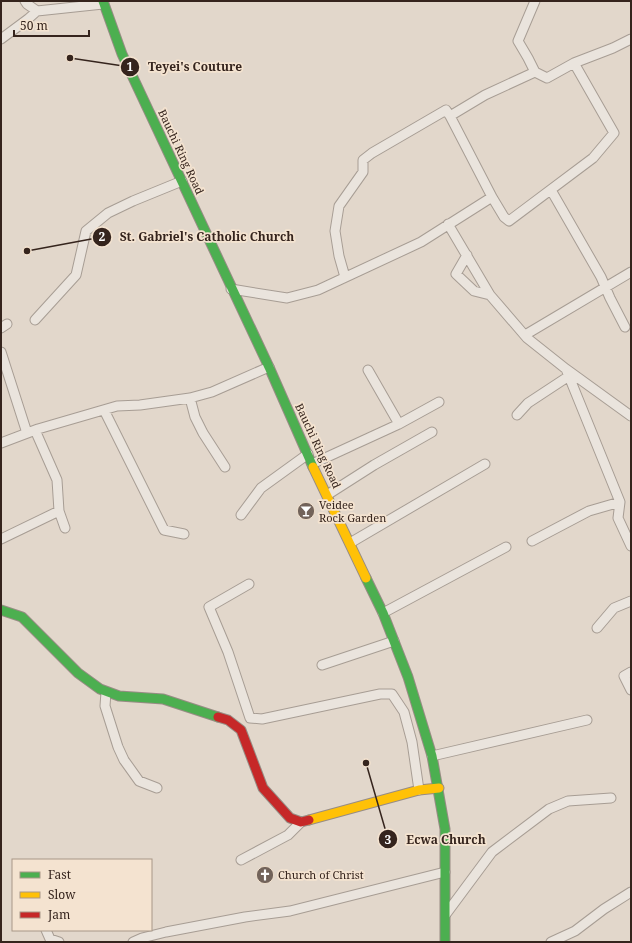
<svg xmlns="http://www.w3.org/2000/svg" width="632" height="943" font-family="'Noto Serif',serif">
	<rect width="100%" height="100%" fill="#e2d7cb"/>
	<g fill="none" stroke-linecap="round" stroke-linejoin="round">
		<defs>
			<path id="street" d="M25,1L27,4L37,11L103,4
				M535,1L518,41L528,58L535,72L547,78L574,63L613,48L631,39
				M1,39L28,19L37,11
				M551,190L601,277L610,298L625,327
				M492,197L504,217L509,221L593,158L614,133L574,63
				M448,224L490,295
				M467,255L456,274L474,291L490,295L527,338L566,369L631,416
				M345,277L339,256L335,231L339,206L363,172V160L372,153L446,110L450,116
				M231,289L287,298L318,290L421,242L492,197L450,116L485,95L535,72
				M35,320L76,275L86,231L108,213L133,201L182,181
				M1,328L7,324
				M525,335L631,272
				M1,352L27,433
				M566,369L620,502L618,518L631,546
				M368,370L399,424
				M190,398L195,417L203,433L225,467
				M104,410L164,530L184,534
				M517,415L528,403L569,376
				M35,430L57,480L59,511L65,528
				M1,443L38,429L117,406L140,405L190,398L212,392L269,367
				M312,464L399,424L439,402
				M327,495L374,465L432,432
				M241,515L261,488L308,454
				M1,539L59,511
				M532,541L589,511L620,502
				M350,543L485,464
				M249,584L209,607L228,652L250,718L262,719L380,694H392L404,712L412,742L419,790
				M383,613L506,547
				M597,628L614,608L631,601
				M322,665L394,641
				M631,672L624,676L631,690
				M106,692L105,706L118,747L124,760L139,781L157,788
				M432,756L587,720
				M241,860L288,835L301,822
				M446,914L492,852L549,809L568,801L611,798
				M46,930L50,939L59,942
				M133,942L142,938L166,932L245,917L290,911L445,872
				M551,942L575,931L604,909L631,892"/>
			<path id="fast" d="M103,1L122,54L269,367L313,467
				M366,578L383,613L408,677L432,756L445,829V942
				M1,610L22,617L78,673L100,689L119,696L163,699L218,717"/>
			<path id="slow" d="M313,467L366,578
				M309,820L419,790L439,788"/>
			<path id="jam" d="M218,717L228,720L241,730L263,788L290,818L301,822L309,820"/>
		</defs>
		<use href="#street" stroke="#a79d94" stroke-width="11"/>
		<use href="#fast" stroke="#978c84" stroke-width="11"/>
		<use href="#slow" stroke="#978c84" stroke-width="11"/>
		<use href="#jam" stroke="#978c84" stroke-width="11"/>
		<use href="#street" stroke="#eae4dd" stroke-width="9"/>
		<use href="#fast" stroke="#4caf50" stroke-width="9"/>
		<use href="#slow" stroke="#ffc107" stroke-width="9"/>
		<use href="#jam" stroke="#c62828" stroke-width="9"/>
	</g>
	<defs>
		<symbol id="bar-disc" viewBox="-11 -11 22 22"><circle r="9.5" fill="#72635a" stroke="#f4e3d0"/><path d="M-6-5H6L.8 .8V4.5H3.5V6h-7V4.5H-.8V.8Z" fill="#fff"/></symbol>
		<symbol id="church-disc" viewBox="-11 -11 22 22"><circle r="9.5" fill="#72635a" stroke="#f4e3d0"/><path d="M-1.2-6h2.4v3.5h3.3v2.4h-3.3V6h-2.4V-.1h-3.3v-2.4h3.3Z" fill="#fff"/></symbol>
	</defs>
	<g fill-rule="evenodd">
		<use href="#bar-disc" x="296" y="501" width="20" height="20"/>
		<use href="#church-disc" x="255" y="865" width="20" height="20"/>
	</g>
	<g text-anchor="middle" stroke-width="3.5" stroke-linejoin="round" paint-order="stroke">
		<g font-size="11" fill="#35241d" stroke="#f4e3d0">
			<text transform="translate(181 152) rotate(65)" y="4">Bauchi Ring Road</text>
			<text transform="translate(318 446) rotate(65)" y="4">Bauchi Ring Road</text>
		</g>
		<g font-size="11" fill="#35241d" stroke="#f4e3d0" text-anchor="start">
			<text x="319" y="509">Veidee<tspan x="319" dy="13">Rock Garden</tspan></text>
			<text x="278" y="879">Church of Christ</text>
		</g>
	</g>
	<path fill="none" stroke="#35241d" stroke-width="1.5" d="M70 58L130 67M27 251L102 237M366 763L388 839"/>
	<g fill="#35241d" stroke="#f4e3d0" stroke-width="1.5">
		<circle cx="70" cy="58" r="4"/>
		<circle cx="27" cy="251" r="4"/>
		<circle cx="366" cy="763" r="4"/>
		<circle cx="130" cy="67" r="10"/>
		<circle cx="102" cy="237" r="10"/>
		<circle cx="388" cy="839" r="10"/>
	</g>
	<g font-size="12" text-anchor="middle" font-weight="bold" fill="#fff">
		<text x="130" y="71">1</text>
		<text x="102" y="241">2</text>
		<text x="388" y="844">3</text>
	</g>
	<g font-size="12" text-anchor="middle" font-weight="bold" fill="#35241d" stroke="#f4e3d0" stroke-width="3.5" stroke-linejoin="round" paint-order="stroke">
		<text x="195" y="71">Teyei's Couture</text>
		<text x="207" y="241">St. Gabriel's Catholic Church</text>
		<text x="446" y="844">Ecwa Church</text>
	</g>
	<rect width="632" height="943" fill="none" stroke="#35241d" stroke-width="4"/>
	<rect x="12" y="859" width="140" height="72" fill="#f4e3d0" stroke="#a89788"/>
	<rect x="20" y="872" width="20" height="6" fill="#4caf50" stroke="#a89788"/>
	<text x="48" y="879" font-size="12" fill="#35241d">Fast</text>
	<rect x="20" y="892" width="20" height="6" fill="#ffc107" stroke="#a89788"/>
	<text x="48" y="899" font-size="12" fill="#35241d">Slow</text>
	<rect x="20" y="912" width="20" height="6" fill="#c62828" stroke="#a89788"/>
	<text x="48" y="919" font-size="12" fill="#35241d">Jam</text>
	<path d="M14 30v6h75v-6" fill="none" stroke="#35241d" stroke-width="2"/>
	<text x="20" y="30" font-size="12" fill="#35241d" stroke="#f4e3d0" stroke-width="3" paint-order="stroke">50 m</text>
</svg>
